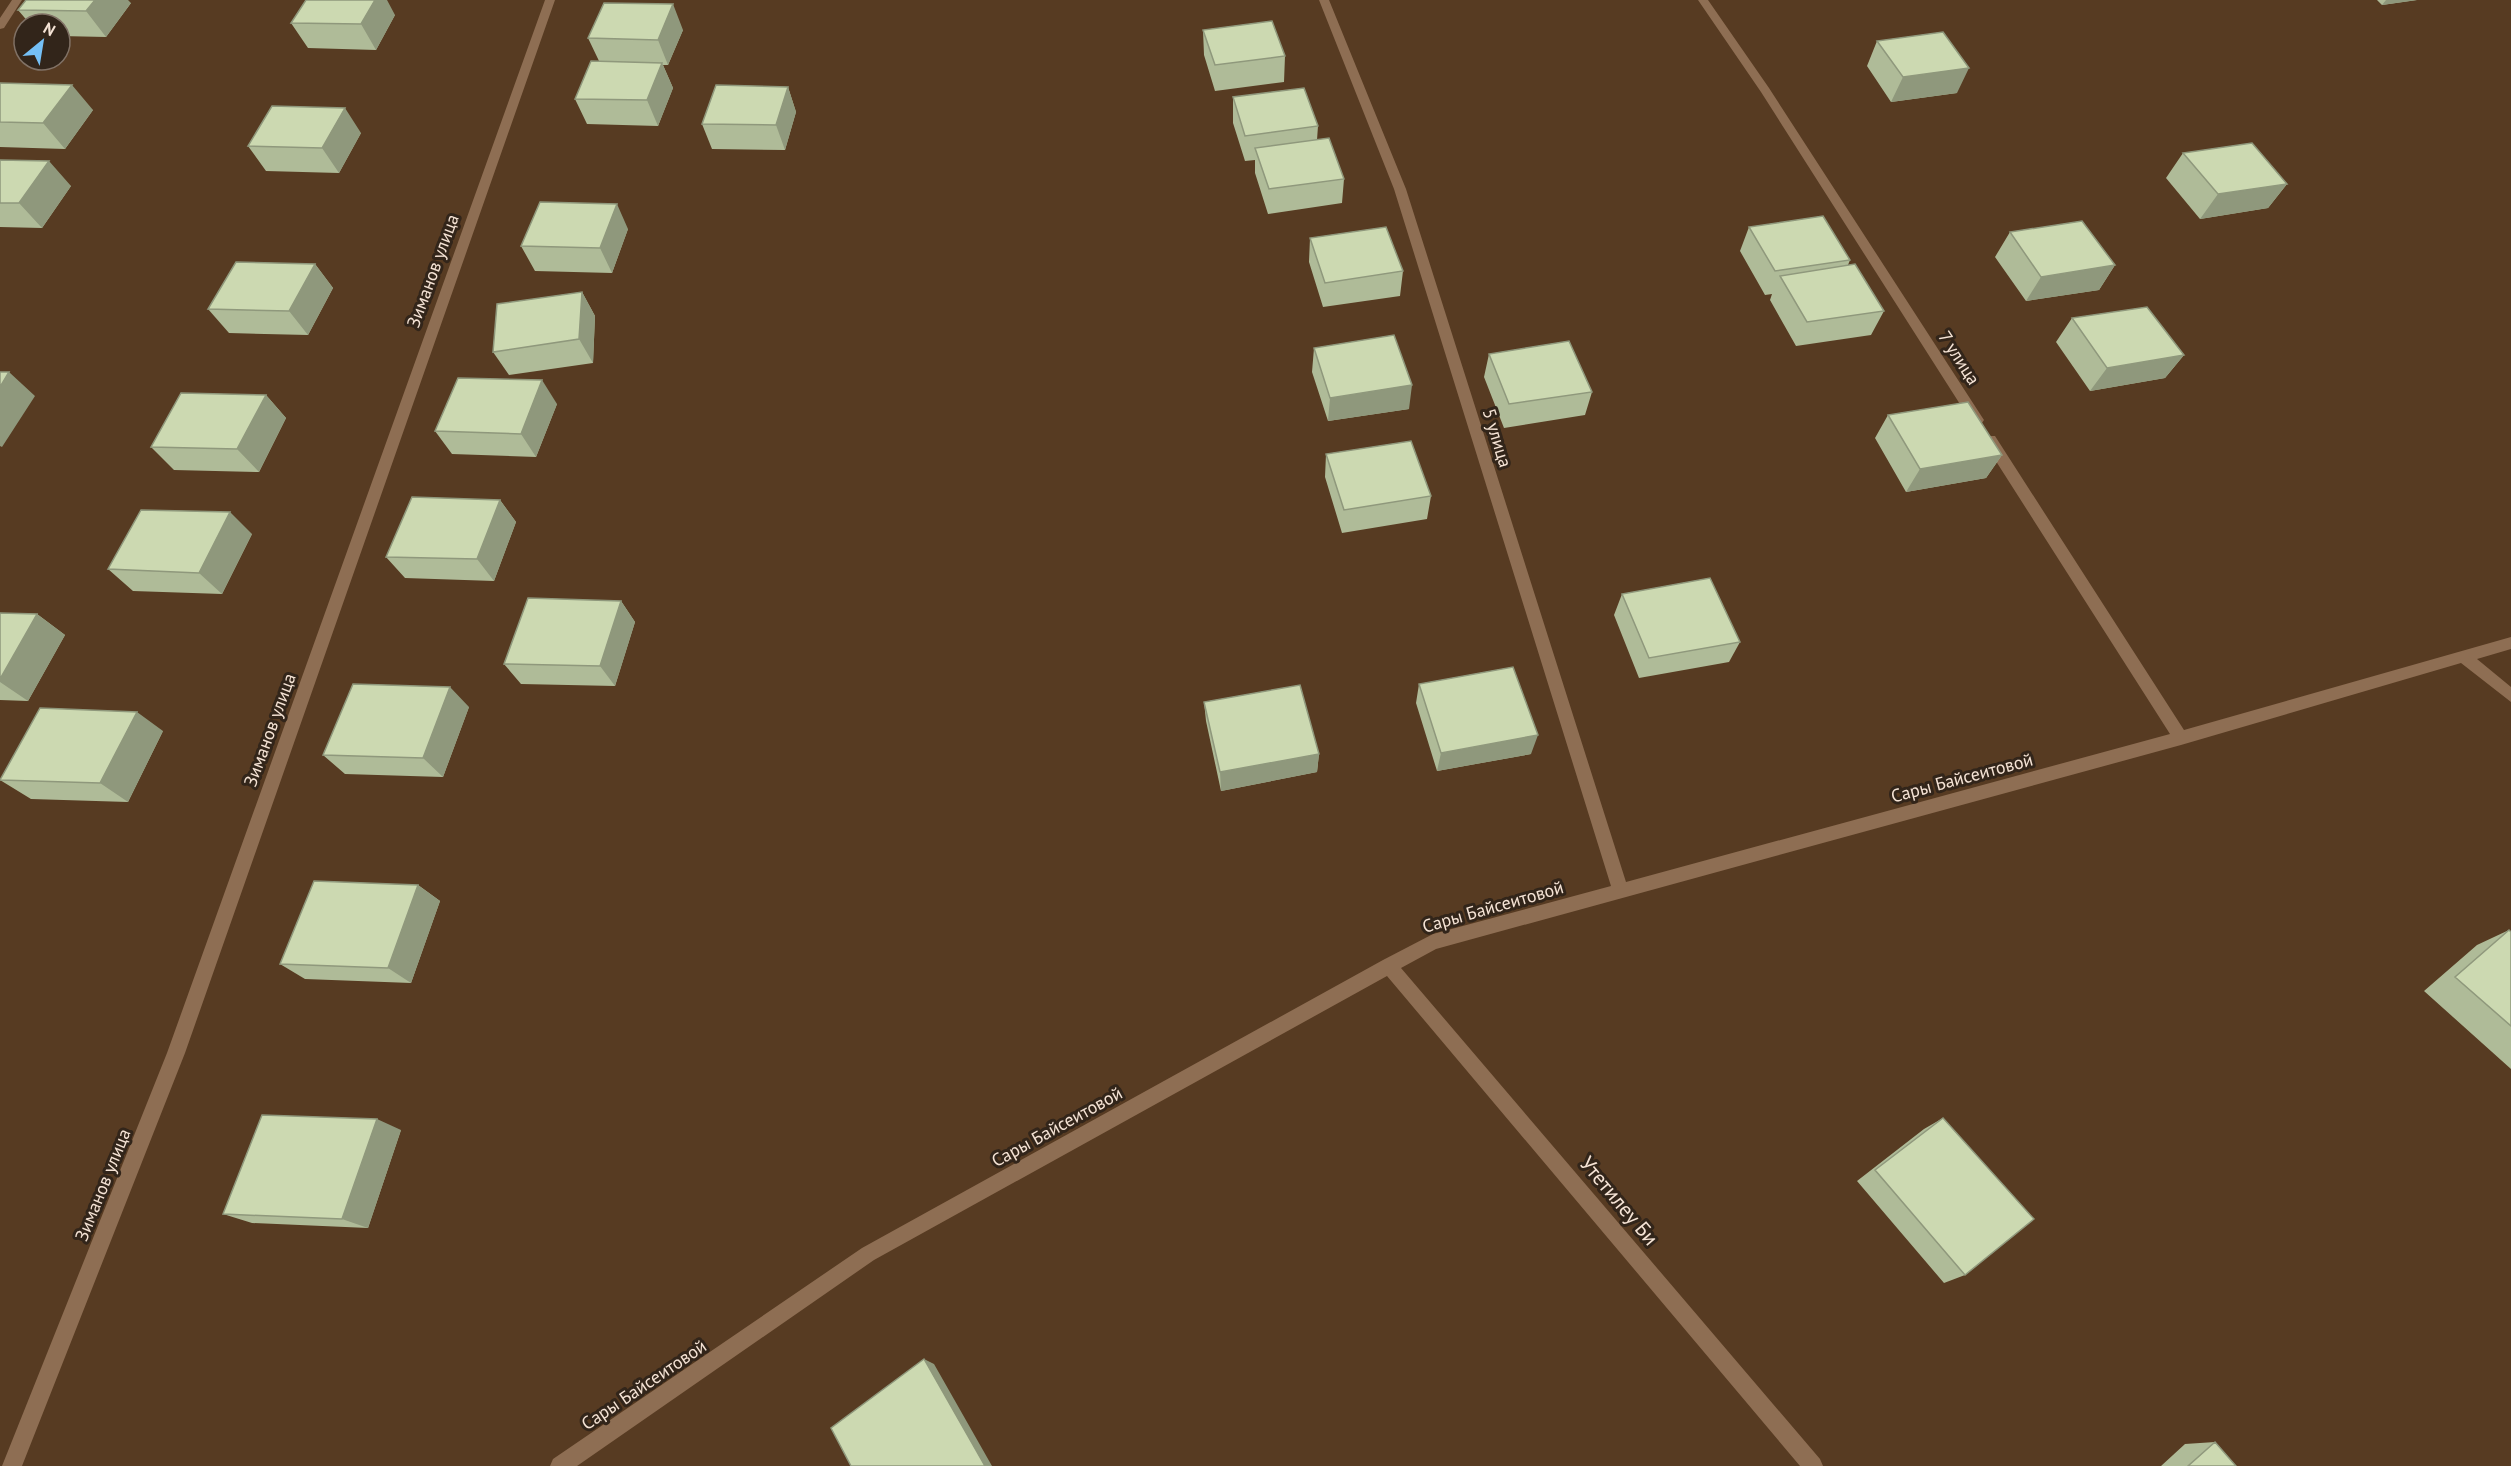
<svg xmlns="http://www.w3.org/2000/svg" width="2511" height="1466" font-family="'PT Sans',sans-serif">
	<rect width="100%" height="100%" fill="#573b22"/>
	<g fill="none" stroke-linecap="round" stroke-linejoin="round">
		<path fill="#8e6e53" fill-rule="evenodd" d="M12,0H22L4,28L0,29V18Z
			M545,0H555L185,1053L22,1466H2L167,1053Z
			M1319,0H1329L1406,189L1626,882L2170,734L1985,444L1983,440L1985,436H1995L2184,730L2511,637V649L2477,659L2511,687V702L2461,663L2181,745L1436,949L1401,968L1820,1459L1823,1466H1800L1387,976L874,1260L577,1466H550L553,1459L862,1248L1383,960L1433,934L1611,886L1394,189Z
			M1698,0H1708L1769,88L1982,417L1984,420L1982,423H1972L1761,92Z"/>
	</g>
	<path fill="#afbb98" d="M2377,0H2417L2382,5Z
		M131,3L106,37L60,36V24H30L18,10Z
		M395,15L376,50L308,48L291,23Z
		M683,30L668,65H663L673,88L658,126L587,124L575,99L599,61L588,38Z
		M1203,30L1285,56L1284,82L1215,91L1204,55Z
		M1877,41L1957,93L1891,102L1867,66Z
		M0,83L93,110L65,149L0,147Z
		M788,87L796,112L785,150L712,149L702,124Z
		M1233,97L1318,126L1317,140L1344,179L1342,203L1268,214L1255,173V160L1245,161L1233,123Z
		M361,133L339,173L266,171L248,146Z
		M2183,153L2287,184L2268,208L2200,219L2166,178Z
		M0,160L71,186L42,228L0,227Z
		M1749,227L1850,260L1848,265L1884,311L1871,335L1796,346L1770,300L1772,294L1765,295L1740,251Z
		M628,229L612,273L535,271L521,246Z
		M2010,232L2115,265L2099,290L2026,301L1995,257Z
		M1310,238L1403,271L1400,296L1323,307L1309,262Z
		M315,264L333,288L308,335L229,333L208,309Z
		M582,292L595,316L593,363L509,375L493,352Z
		M2072,318L2184,355L2165,378L2090,391L2056,342Z
		M1314,348L1409,409L1328,421L1312,372Z
		M1489,354L1592,392L1585,415L1504,428L1484,377Z
		M266,395L286,418L259,472L174,470L151,447Z
		M557,404L536,457L452,454L435,431Z
		M1888,415L2002,455L1986,478L1906,492L1875,438Z
		M1326,454L1431,496L1427,519L1342,533L1325,477Z
		M500,500L516,522L494,581L405,578L386,557Z
		M252,534L222,594L133,591L108,569Z
		M1622,594L1740,642L1729,662L1639,678L1614,615Z
		M621,601L635,622L615,686L521,684L504,664Z
		M0,613L37,614L65,635L28,701L0,700Z
		M1419,684L1531,754L1437,771L1416,703Z
		M1204,702L1319,754L1317,772L1221,791L1206,721Z
		M469,707L443,777L345,774L323,755Z
		M163,731L128,802L31,799L0,780Z
		M418,885L440,901L411,983L305,979L280,964Z
		M2509,930L2511,932V1069L2424,991L2477,945Z
		M1943,1118L1965,1275L1944,1283L1857,1181L1924,1129Z
		M401,1130L368,1228L252,1223L223,1214Z
		M2215,1442L2236,1466H2161L2185,1444Z"/>
	<path fill="#8f987c" d="M95,0H128L131,3L106,37L86,11Z
		M375,0H387L395,15L376,50L361,24Z
		M2386,0H2417L2382,5Z
		M673,4L683,30L668,65L658,40Z
		M662,63L673,88L658,126L647,100Z
		M1969,68L1957,93L1891,102L1903,77Z
		M72,85L93,110L65,149L43,123Z
		M788,87L796,112L785,150L776,125Z
		M345,108L361,133L339,173L322,148Z
		M49,161L71,186L42,228L19,203Z
		M2287,184L2268,208L2200,219L2218,194Z
		M617,204L628,229L612,273L600,248Z
		M315,264L333,288L308,335L289,311Z
		M2115,265L2099,290L2026,301L2041,277Z
		M582,292L595,316L593,363L579,339Z
		M2184,355L2165,378L2090,391L2107,368Z
		M9,372L35,396L2,447L0,446V387Z
		M542,380L557,404L536,457L521,434Z
		M1412,385L1409,409L1328,421L1330,398Z
		M266,395L286,418L259,472L237,449Z
		M2002,455L1986,478L1906,492L1920,469Z
		M500,500L516,522L494,581L477,559Z
		M230,512L252,534L222,594L199,573Z
		M621,601L635,622L615,686L600,666Z
		M37,614L65,635L28,701L0,682V679Z
		M450,687L469,707L443,777L423,758Z
		M137,712L163,731L128,802L100,783Z
		M1538,735L1531,754L1437,771L1441,753Z
		M1319,754L1317,772L1221,791L1220,772Z
		M418,885L440,901L411,983L388,968Z
		M377,1119L401,1130L368,1228L342,1219Z
		M924,1359L934,1364L992,1466H985Z"/>
	<path fill="#ccd9b1" stroke="#8f987c" stroke-width="1.5" d="M26,0H95L86,11L18,10Z
		M306,0H375L361,24L291,23Z
		M604,3L673,4L658,40L588,38Z
		M1272,21L1285,56L1215,65L1203,30Z
		M1943,32L1969,68L1903,77L1877,41Z
		M591,61L662,63L647,100L575,99Z
		M0,83L72,85L43,123L0,122Z
		M716,85L788,87L776,125L702,124Z
		M1304,88L1318,126L1245,136L1233,97Z
		M272,106L345,108L322,148L248,146Z
		M1329,138L1344,179L1269,189L1255,148Z
		M2252,143L2287,184L2218,194L2183,153Z
		M0,160L49,161L19,203H0Z
		M540,202L617,204L600,248L521,246Z
		M1823,216L1850,260L1775,271L1749,227Z
		M2082,221L2115,265L2041,277L2010,232Z
		M1386,227L1403,271L1325,283L1310,238Z
		M236,262L315,264L289,311L208,309Z
		M1855,264L1884,311L1807,322L1780,276Z
		M582,292L579,339L493,352L497,304Z
		M2147,307L2184,355L2107,368L2072,318Z
		M1394,335L1412,385L1330,398L1314,348Z
		M1569,341L1592,392L1509,404L1489,354Z
		M0,372H9L0,387Z
		M458,378L542,380L521,434L435,431Z
		M181,393L266,395L237,449L151,447Z
		M1968,402L2002,455L1920,469L1888,415Z
		M1411,441L1431,496L1344,510L1326,454Z
		M412,497L500,500L477,559L386,557Z
		M141,510L230,512L199,573L108,569Z
		M1710,578L1740,642L1649,658L1622,594Z
		M528,598L621,601L600,666L504,664Z
		M0,613L37,614L0,679Z
		M1513,667L1538,735L1441,753L1419,684Z
		M353,684L450,687L423,758L323,755Z
		M1300,685L1319,754L1220,772L1204,702Z
		M40,708L137,712L100,783L0,780Z
		M314,881L418,885L388,968L280,964Z
		M2509,930L2511,932V1026L2455,977Z
		M262,1115L377,1119L342,1219L223,1214Z
		M1943,1118L2034,1219L1965,1275L1875,1170Z
		M924,1359L985,1466H851L831,1428Z
		M2215,1442L2236,1466H2188Z"/>
	<g text-anchor="middle" stroke-width="6" stroke-linejoin="round" paint-order="stroke">
		<g font-size="18" fill="#f5e3d5" stroke="#32251a">
			<text transform="translate(433 271) rotate(-70)" y="6">Зиманов улица</text>
			<text transform="translate(1959 358) rotate(57)" y="6">7 улица</text>
			<text transform="translate(1497 438) rotate(73)" y="6">5 улица</text>
			<text transform="translate(270 730) rotate(-70)" y="6">Зиманов улица</text>
			<text transform="translate(1962 778) rotate(-15)" y="6">Сары Байсеитовой</text>
			<text transform="translate(1493 907) rotate(-16)" y="6">Сары Байсеитовой</text>
			<text transform="translate(1057 1127) rotate(-29)" y="6">Сары Байсеитовой</text>
			<text transform="translate(103 1185) rotate(-68)" y="6">Зиманов улица</text>
			<text transform="translate(644 1385) rotate(-34)" y="6">Сары Байсеитовой</text>
		</g>
		<g font-size="21" fill="#f5e3d5" stroke="#32251a">
			<text transform="translate(1619 1201) rotate(50)" y="7">Утетилеу Би</text>
		</g>
	</g>
	<g transform="translate(42 42) rotate(30)"><circle r="28" fill="#32251a" stroke="#807165" stroke-width="1.5"/>
	<path d="M0-4.5L10 22L0 15L-10 22Z" fill="#75c0f6"/>
	<text y="-9" font-size="16" font-weight="bold" text-anchor="middle" fill="#f5e3d5">N</text>
	</g>
</svg>
